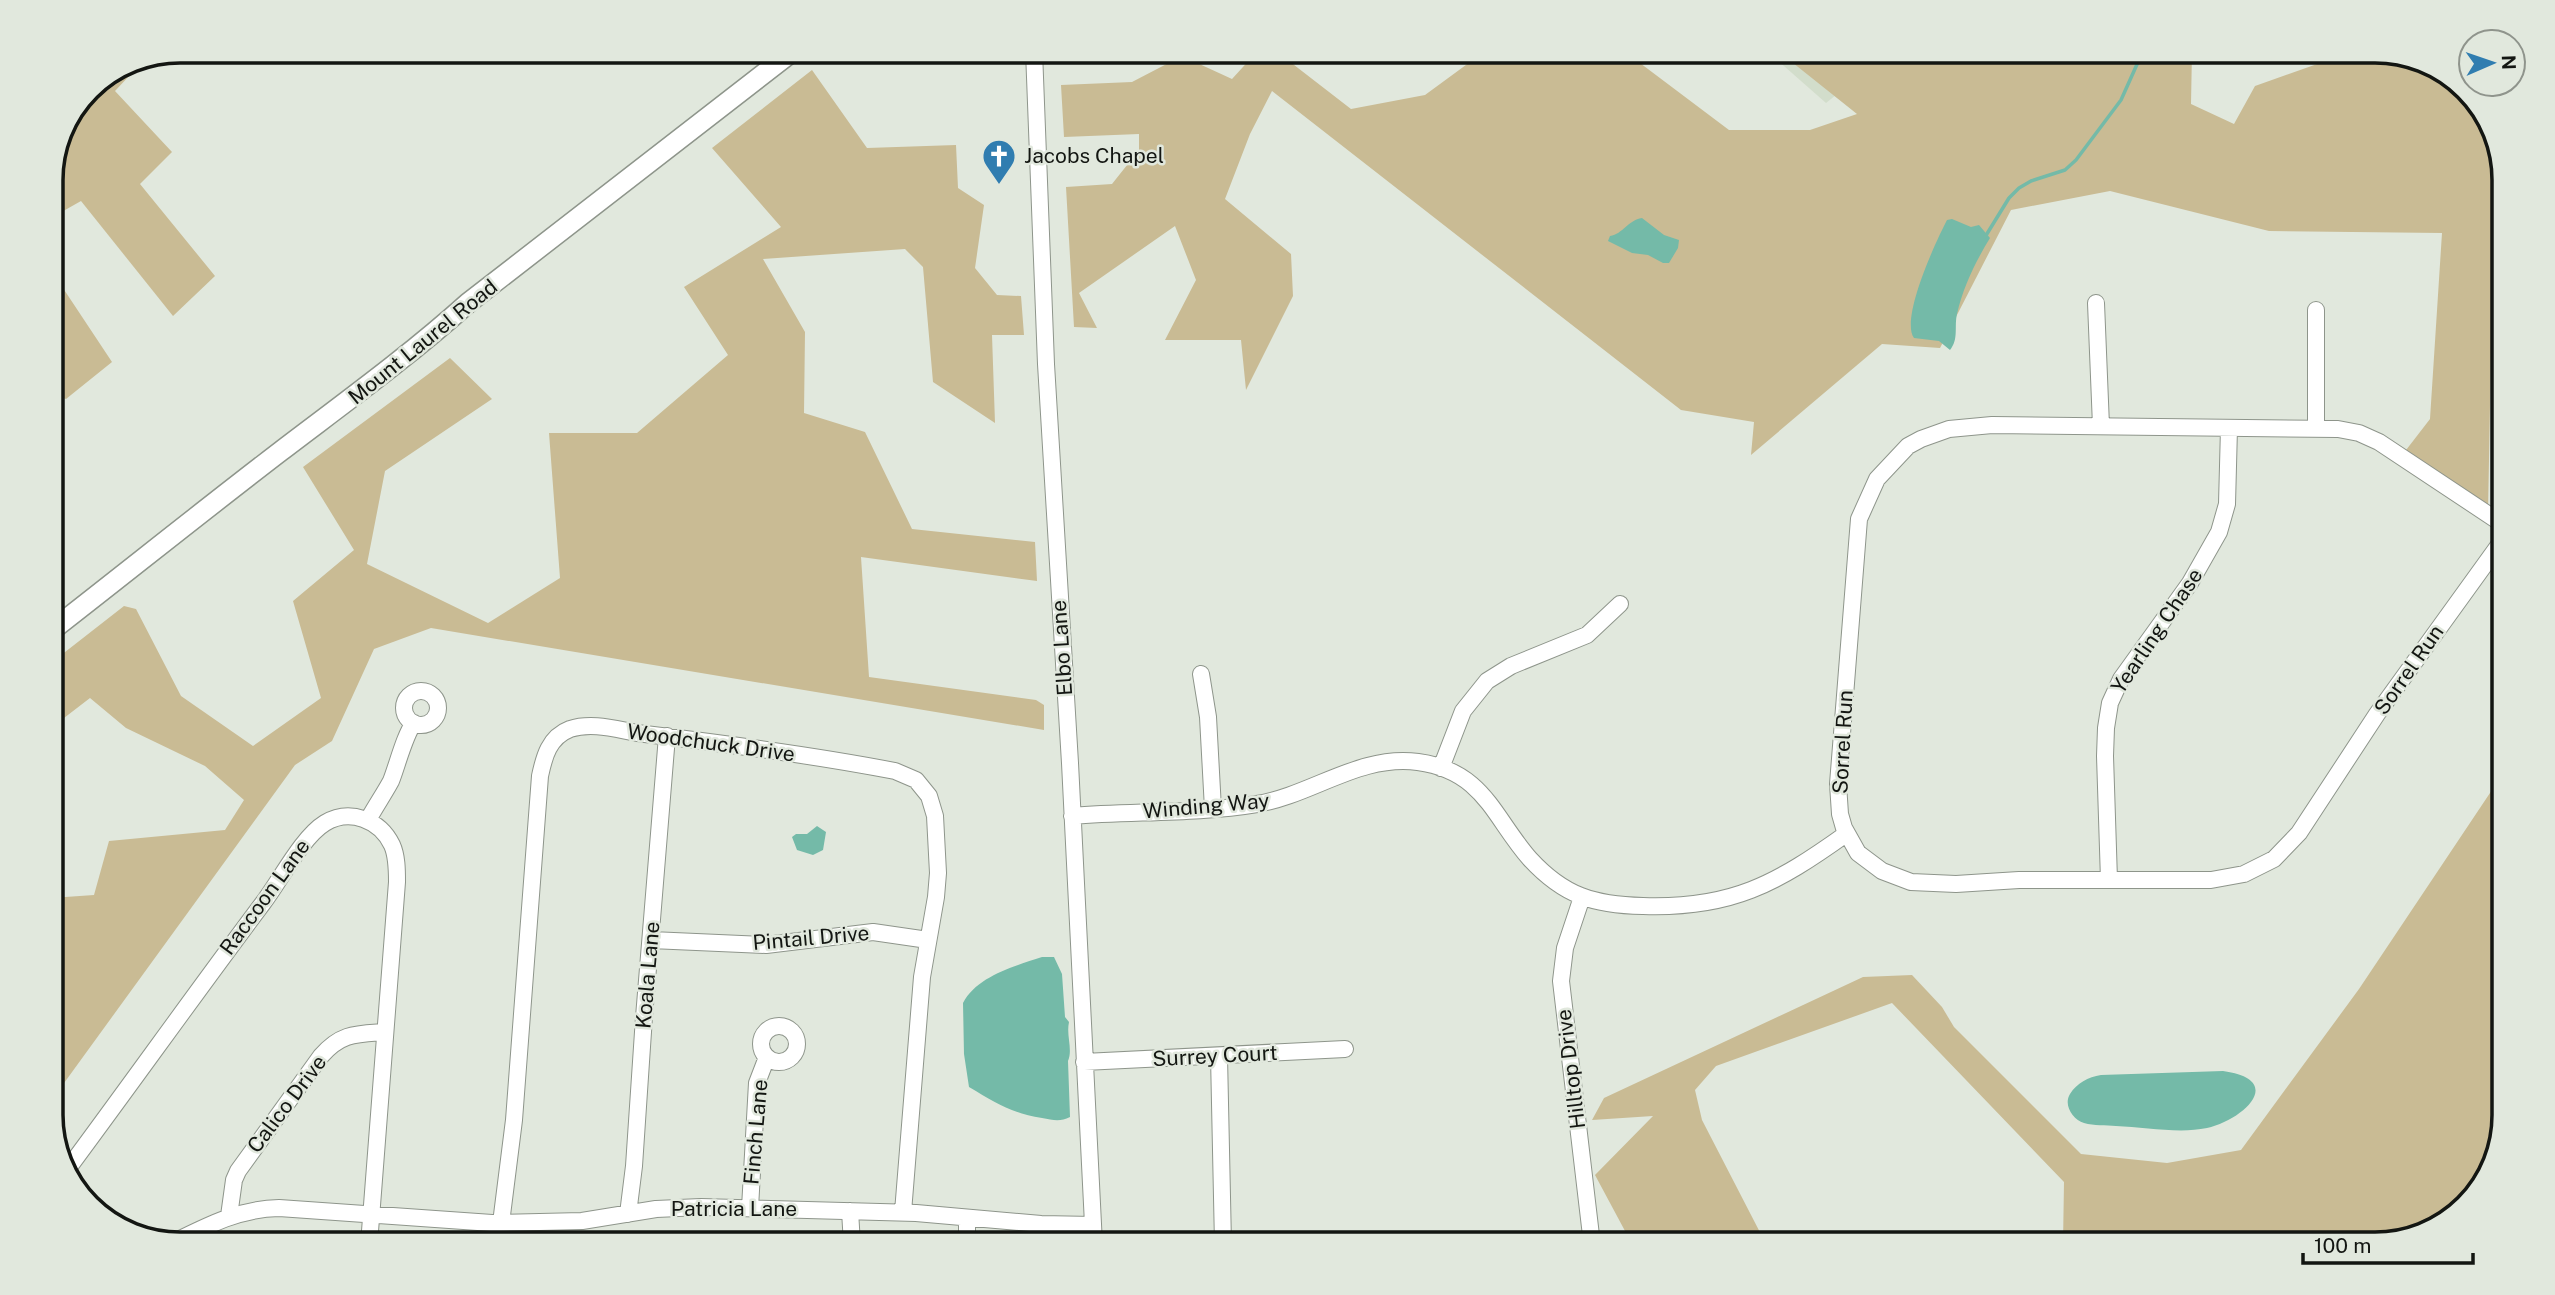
<svg xmlns="http://www.w3.org/2000/svg" width="2555" height="1295" font-family="'Public Sans',sans-serif">
	<rect width="100%" height="100%" fill="#e1e8dd"/>
	<path fill="#d2ddcb" d="M1767,51H1891L1826,103Z"/>
	<path fill="#c9bb94" d="M1249,51H1276L1351,109L1425,95L1485,51H1624L1729,130H1810L1857,114L1778,51H2192L2191,104L2234,124L2255,86L2354,51H2375L2414,60L2483,110L2504,172V246L2493,245L2488,513L2403,454L2430,419L2442,233L2269,231L2110,191L2011,210L1940,348L1882,344L1751,455L1754,422L1681,410L1272,91L1250,134L1225,199L1291,254L1293,296L1246,390L1241,340H1165L1196,280L1175,226L1079,293L1097,328L1074,327L1066,187L1112,184L1139,150V134L1064,137L1061,85L1132,82L1182,56L1232,79L1253,56Z
		M146,58L115,91L172,152L140,184L215,276L173,316L81,201L51,218V172L89,88L131,60Z
		M812,70L867,148L956,145L958,188L984,205L975,268L997,295L1021,296L1024,335H992L995,423L933,382L923,267L905,249L763,259L805,332L804,413L865,432L912,529L1035,542L1037,581L861,557L869,677L1036,700L1044,705V730L431,628L374,649L332,741L295,765L51,1101V898L94,895L109,841L225,830L244,800L205,766L126,728L90,698L51,728V663L124,606L136,609L181,696L253,746L321,698L293,601L354,550L303,467L450,358L492,399L385,471L367,564L488,623L560,578L549,433H637L728,355L684,287L781,227L712,148Z
		M51,270L112,362L66,399L51,393Z
		M2496,784L2504,790V1115L2491,1172L2447,1223L2376,1244H2063L2064,1182L1892,1003L1716,1066L1695,1090L1702,1120L1766,1244H1632L1595,1175L1653,1116L1592,1120L1604,1098L1863,977L1912,975L1942,1007L1954,1027L2081,1154L2167,1163L2241,1150L2359,989Z"/>
	<path fill="#74baa8" d="M1642,218L1664,235L1679,240L1678,248L1669,263H1663L1648,255L1632,253L1608,241L1610,236C1623,234 1628,220 1642,218Z
		M1952,219L1971,227L1979,225L1990,238C1976,261 1963,287 1957,314C1954,327 1959,339 1950,350L1939,341L1914,338C1900,319 1936,241 1947,220Z
		M817,826L826,832L823,850L813,855L797,850L792,837L796,834H807Z
		M1042,957H1054L1062,974L1065,1017L1069,1022C1066,1036 1073,1049 1068,1061L1070,1117C1060,1122 1053,1120 1042,1118C1011,1113 996,1103 969,1087L964,1054L963,1003C977,976 1015,966 1042,957Z
		M2223,1071C2287,1080 2243,1120 2207,1128C2179,1134 2145,1127 2116,1126C2106,1125 2094,1126 2084,1123C2073,1120 2063,1105 2070,1094C2077,1083 2088,1077 2101,1075Z"/>
	<g fill="none" stroke-linecap="round" stroke-linejoin="round">
		<path stroke="#74baa8" stroke-width="3.5" d="M1985,237L2009,198L2019,188L2031,181L2065,170L2076,160L2121,100L2143,51"/>
		<defs>
			<path id="minor" d="M1034,51L1046,364L1070,763L1094,1244
				M2096,303L2101,426
				M2316,428V310
				M2504,525L2379,442L2359,433L2338,429L1992,425L1949,429L1921,439L1908,446L1877,479L1859,519L1838,784L1840,814L1844,828L1858,853L1882,871L1911,882L1956,884L2019,880H2211L2244,874L2274,859L2299,833L2377,714L2504,538
				M1201,674L1208,717L1213,809
				M404 708a17 17 0 1 1 34 0a17 17 0 1 1-34 0Z
				M1441,768L1463,711L1487,681L1511,666L1587,635L1620,604
				M1072,816C1133,811 1196,814 1257,804C1312,795 1360,754 1418,762C1484,771 1493,817 1530,859C1564,896 1594,905 1643,906C1731,909 1776,884 1846,834
				M368,820C375,807 384,794 391,781C397,766 405,734 414,723
				M2109,880L2105,756L2106,728L2110,703L2121,679L2190,583L2219,532L2227,504L2229,428
				M1582,897L1565,948L1561,981L1592,1244
				M651,940L766,945L873,932L928,940
				M761 1044a18 18 0 1 1 36 0a18 18 0 1 1-36 0Z
				M1219,1056L1223,1244
				M1084,1062L1345,1049
				M67,1170C133,1081 197,991 263,903C280,881 302,837 325,823C350,808 380,820 392,845C397,856 397,870 397,882L369,1244
				M750,1208L757,1083L767,1057
				M850,1211L852,1244
				M628,1214L634,1166L644,1017L667,736
				M229,1216L234,1180L238,1171L321,1056C341,1033 356,1034 384,1032
				M967,1219V1244
				M172,1243C208,1225 239,1209 279,1208L492,1223L582,1221L656,1209L701,1207L916,1213L1041,1224L1093,1225
				M501,1244V1223L514,1120L540,776C544,757 549,737 570,729C594,721 621,731 645,734C728,744 813,755 895,771L916,780L929,796L935,816L938,873L936,897L922,977L903,1212"/>
			<path id="major" d="M51,631C128,571 204,510 281,451C344,403 409,356 468,303L793,51"/>
		</defs>
		<use href="#minor" stroke="#8e958b" stroke-width="18"/>
		<use href="#major" stroke="#8e958b" stroke-width="22"/>
		<use href="#minor" stroke="#fff" stroke-width="16"/>
		<use href="#major" stroke="#fff" stroke-width="19"/>
	</g>
	<defs>
		<symbol id="church-pin" viewBox="-11 -11 22 30"><path d="M0 17L-7.5 6A9.5 9.5 0 1 1 7.5 6Z" fill="#307db0" stroke="#e1e8dd"/><path d="M-1.2-6h2.4v3.5h3.3v2.4h-3.3V6h-2.4V-.1h-3.3v-2.4h3.3Z" fill="#fff"/></symbol>
	</defs>
	<g fill-rule="evenodd">
		<use href="#church-pin" x="980" y="137" width="38" height="52"/>
	</g>
	<g text-anchor="middle" stroke-width="5" stroke-linejoin="round" paint-order="stroke">
		<g font-size="21" fill="#131612" stroke="#e1e8dd" text-anchor="start">
			<text x="1024" y="163">Jacobs Chapel</text>
		</g>
		<g font-size="21" fill="#131612" stroke="#e1e8dd">
			<text transform="translate(423 342) rotate(-39)" y="7">Mount Laurel Road</text>
			<text transform="translate(2157 631) rotate(-56)" y="7">Yearling Chase</text>
			<text transform="translate(1062 648) rotate(-94)" y="7">Elbo Lane</text>
			<text transform="translate(2409 670) rotate(-55)" y="7">Sorrel Run</text>
			<text transform="translate(1843 742) rotate(-87)" y="7">Sorrel Run</text>
			<text transform="translate(711 743) rotate(8)" y="7">Woodchuck Drive</text>
			<text transform="translate(1206 806) rotate(-5)" y="7">Winding Way</text>
			<text transform="translate(265 897) rotate(-54)" y="7">Raccoon Lane</text>
			<text transform="translate(811 938) rotate(-5)" y="7">Pintail Drive</text>
			<text transform="translate(648 975) rotate(-85)" y="7">Koala Lane</text>
			<text transform="translate(1215 1056) rotate(-3)" y="7">Surrey Court</text>
			<text transform="translate(1571 1069) rotate(-97)" y="7">Hilltop Drive</text>
			<text transform="translate(287 1104) rotate(-53)" y="7">Calico Drive</text>
			<text transform="translate(756 1132) rotate(-85)" y="7">Finch Lane</text>
			<text x="734" y="1216">Patricia Lane</text>
		</g>
	</g>
	<path d="M0 0H2555V1295H0ZM180 63H2375A117 117 0 0 1 2492 180V1115A117 117 0 0 1 2375 1232H180A117 117 0 0 1 63 1115V180A117 117 0 0 1 180 63Z" fill="#e1e8dd" fill-rule="evenodd"/>
	<path fill="none" stroke="#131612" stroke-width="3.5" d="M180 63H2375A117 117 0 0 1 2492 180V1115A117 117 0 0 1 2375 1232H180A117 117 0 0 1 63 1115V180A117 117 0 0 1 180 63Z"/>
	<g transform="translate(2492 63) rotate(88)"><circle r="33" fill="#e1e8dd" stroke="#8f948c" stroke-width="2"/>
	<path d="M0-5L12 26L0 18L-12 26Z" fill="#307db0"/>
	<text y="-10" font-size="19" font-weight="bold" text-anchor="middle" fill="#131612">N</text>
	</g>
	<path d="M2303 1253v10h170v-10" fill="none" stroke="#131612" stroke-width="3.5"/>
	<text x="2314" y="1253" font-size="21" fill="#131612" stroke="#e1e8dd" stroke-width="5" paint-order="stroke">100 m</text>
</svg>
